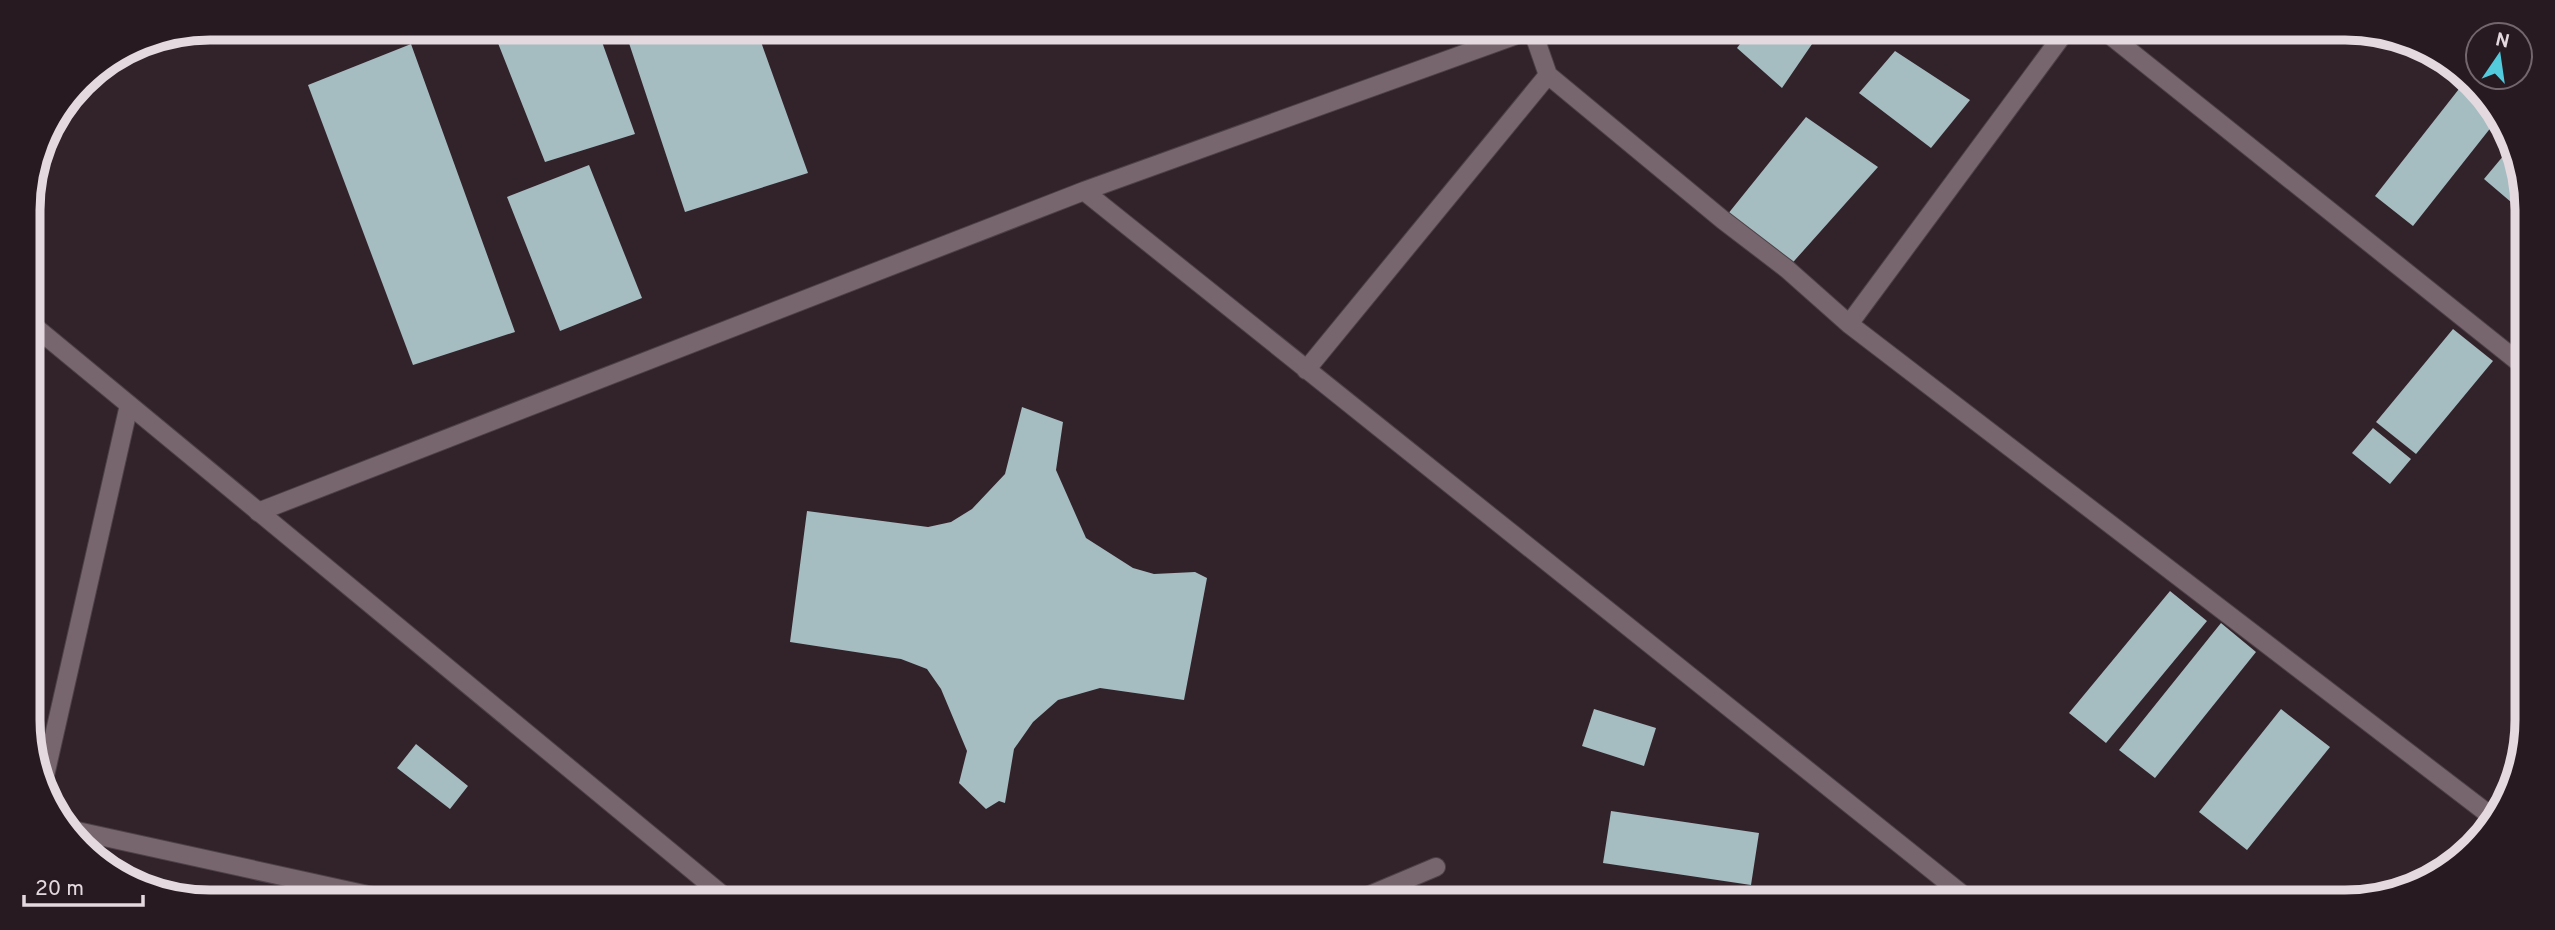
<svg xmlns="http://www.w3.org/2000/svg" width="2555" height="930" font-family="Overpass,sans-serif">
	<rect width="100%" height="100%" fill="#32232b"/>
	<path fill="#a5bcc0" d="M492,28H597L635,134L545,162Z
		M624,28H756L808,173L685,212Z
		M1713,28H1743L1732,44Z
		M1752,28H1823L1782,88L1737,48Z
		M411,44L515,332L413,365L308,85Z
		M1895,51L1970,100L1931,148L1859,93Z
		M2466,80L2482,90L2496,121L2413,226L2375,196Z
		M1806,117L1878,167L1787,269L1723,220Z
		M2509,149L2525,186V214L2484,179Z
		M589,165L642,298L560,331L507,197Z
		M2453,329L2493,361L2416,454L2376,422Z
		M1022,407L1063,422L1056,470L1086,538L1133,568L1154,574L1195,572L1207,578L1184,700L1100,688L1058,700L1033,722L1014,749L1005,803L999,801L986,809L959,783L967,751L941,689L927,669L901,659L790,642L807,511L928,527L951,522L972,509L1005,474Z
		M2373,428L2411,459L2390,484L2352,453Z
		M2170,591L2207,621L2106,743L2069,713Z
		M2221,623L2256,652L2155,778L2119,750Z
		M1594,709L1656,728L1644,766L1582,746Z
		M2281,709L2330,747L2247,850L2199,812Z
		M416,744L468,786L450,809L397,768Z
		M1611,811L1759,833L1751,885L1603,863Z"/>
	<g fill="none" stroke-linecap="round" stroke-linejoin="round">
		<defs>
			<path id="minor" d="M2101,28L2526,368
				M1532,29L1548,75L1723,220L1787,269L1849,324L2491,816
				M1084,191L1972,902
				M1849,324L2068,28
				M1306,370L1548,75
				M258,512L1084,191L1536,28
				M44,780L129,405
				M68,829L400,902
				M1353,902L1436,867"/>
			<path id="tertiary" d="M29,322L731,902"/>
		</defs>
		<use href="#minor" stroke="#4e4148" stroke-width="20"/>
		<use href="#tertiary" stroke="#4e4148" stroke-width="20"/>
		<use href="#minor" stroke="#78666f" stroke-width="18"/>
		<use href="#tertiary" stroke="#78666f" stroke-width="18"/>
	</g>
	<path d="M0 0H2555V930H0ZM210 40H2345A170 170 0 0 1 2515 210V720A170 170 0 0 1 2345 890H210A170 170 0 0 1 40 720V210A170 170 0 0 1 210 40Z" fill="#281a21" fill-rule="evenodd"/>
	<path fill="none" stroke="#e3d9de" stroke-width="9" d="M210 40H2345A170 170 0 0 1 2515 210V720A170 170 0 0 1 2345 890H210A170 170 0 0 1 40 720V210A170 170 0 0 1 210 40Z"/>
	<g transform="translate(2499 56) rotate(13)"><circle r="33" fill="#281a21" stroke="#73666d" stroke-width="2"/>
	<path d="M0-5L12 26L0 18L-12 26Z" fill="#54cadd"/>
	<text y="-10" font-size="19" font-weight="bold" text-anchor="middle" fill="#e3d9de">N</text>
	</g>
	<path d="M24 895v10h119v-10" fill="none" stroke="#e3d9de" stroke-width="3.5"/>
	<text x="35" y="895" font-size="21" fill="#e3d9de" stroke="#281a21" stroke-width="5" paint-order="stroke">20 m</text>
</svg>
